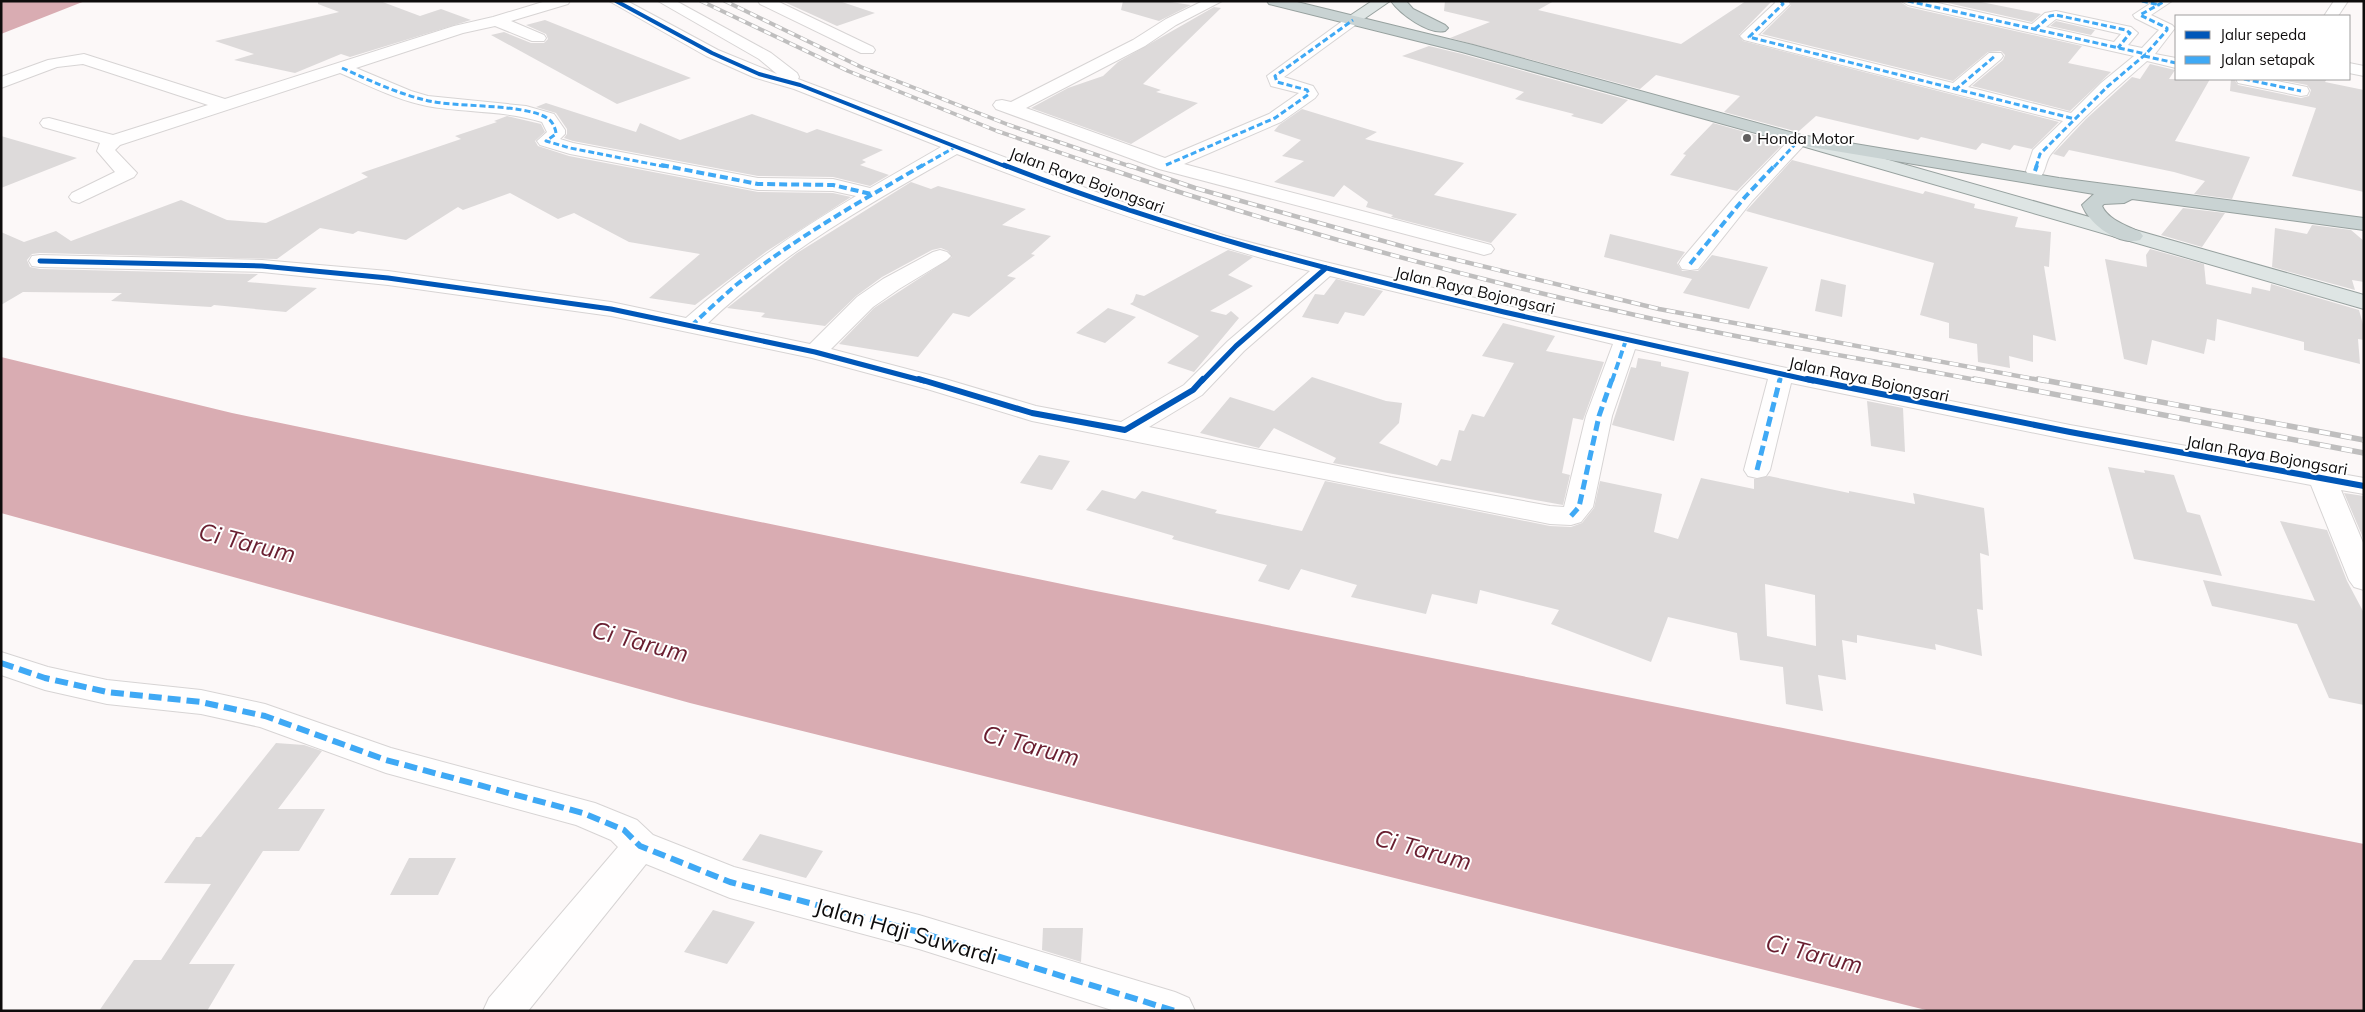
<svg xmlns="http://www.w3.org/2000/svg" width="2365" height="1012" font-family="Mulish,sans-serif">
	<rect width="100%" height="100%" fill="#fcf8f8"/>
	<path fill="#d9acb2" d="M1,1H85L1,34Z
		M1,357L232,413L454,459L1091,590L2364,844V1011H1930L690,703L1,513Z"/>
	<path fill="#dddada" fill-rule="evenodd" d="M318,1H380L420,16L441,9L471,20L350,57L341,54L295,73L234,60L254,54L215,41L339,12L318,4Z
		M782,1H839L875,13L837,26Z
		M1123,1H1164L1191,5L1159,21L1121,10Z
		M1445,1H1554L1538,10L1681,44L1746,1H1772L1739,35L1743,41L2059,122L2032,149L2014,145L2010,150L1982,143L1976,150L1921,137L1918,140L1816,116L1798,132L1724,112L1740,96L1656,75L1640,89L1450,38L1490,22L1444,11Z
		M1790,1H1899L1908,7L2082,46L2068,63L2111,72L2070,111L1972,86L2003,60L2005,55L2001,51L1988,52L1953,81L1762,34L1791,5Z
		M1939,1H1976L2041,14L2032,22Z
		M1214,7L1221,8L1143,84L1161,90L1156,92L1198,103L1131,144L1031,108L1068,88L1103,76L1118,62Z
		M545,20L691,78L617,104L491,35L504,32L531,43H544L548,39L546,34L526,25Z
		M2056,21L2095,30L2091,35L2050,26Z
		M1429,46L1462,54L1628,100L1602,124L1571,116L1574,114L1515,99L1524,92L1402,56Z
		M2150,64L2175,70L2169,79H2210L2175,141L2250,157L2232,199L2194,194L2205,181L2174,172L2069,150L2064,157L2053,154L2086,119L2132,77L2140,79Z
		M2231,79H2234L2238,85L2301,98L2309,96L2311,90L2307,85L2275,79H2327L2325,82L2364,90V192L2292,176L2316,108L2230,91Z
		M546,103L636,132L640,123L680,140L752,114L807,133L817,129L883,150L862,160L866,162L860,165L889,175L870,186L833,177L758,176L573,141L564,138L567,134V129L556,113L536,107Z
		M1302,109L1377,132L1365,139L1464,163L1434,195L1517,214L1491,243L1391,217L1393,215L1366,207L1368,202L1344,185L1334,197L1274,182L1304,161L1282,156L1301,140L1274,131L1279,125Z
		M507,116L541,124L545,132L535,141L538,146L569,156L758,192L833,193L851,197L767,251L695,305L649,298L700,254L629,242L574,213L558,219L510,193L463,210L458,207L406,240L358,231L353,234L320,228L277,259L40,253L32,254L27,260L30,267L40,269L258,274L247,282L317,288L286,312L214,305L211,307L111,301L122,293L23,292L1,305V232L24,242L56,231L71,241L181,200L227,220L266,223L368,177L361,173L461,139L455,136L497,122L494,121Z
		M1713,123L1784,143L1737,191L1670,175L1686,155L1683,154Z
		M1,136L77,158L1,188Z
		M1792,160L1923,194L1925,191L1975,204L1974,208L2018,217L2015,227L2051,232L2049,267L2044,266L2056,341L2033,335V362L2009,356L2010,368L1978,362L1977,344L1949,338V323L1920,315L1934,263L1746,211Z
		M911,182L931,189L938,186L1026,209L1002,225L1051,236L1031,254L1035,255L1007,276L1016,278L969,317L953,313L918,357L839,344L874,308L952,257L948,251L941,248L932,250L882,277L856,296L825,326L761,317L765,313L727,308L797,253Z
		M2183,208L2225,213L2202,247L2161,235Z
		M2312,225L2351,230L2364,241V282L2352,280L2355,290L2272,267L2275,228L2307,234Z
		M1610,234L1685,252L1677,263L1682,271H1698L1712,255L1768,267L1749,309L1683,293L1692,279L1604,257Z
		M2150,249L2204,264L2206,284L2251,294L2252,287L2270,291L2271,284L2359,310L2364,328V340L2358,339L2360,364L2304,350V342L2217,319L2215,341L2207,339L2204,354L2152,340L2147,365L2124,359L2105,259L2147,267L2146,255Z
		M1228,250L1253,257L1228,275L1253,286L1210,311L1226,315L1231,311L1239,318L1194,372L1167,363L1199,336L1130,304L1133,302L1136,294L1144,296Z
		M1336,279L1383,291L1364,316L1345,312L1338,324L1302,317L1315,294L1324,295Z
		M1821,279L1846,285L1842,317L1815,311Z
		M1108,308L1136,317L1105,343L1076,333Z
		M1503,323L1555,336L1546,351L1604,362L1583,420L1573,418L1562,473L1570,475L1563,505L1333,463L1336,458L1274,428L1259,448L1200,433L1230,397L1274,411L1312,377L1386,401L1402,403L1399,423L1379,443L1437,466L1441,459L1451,461L1459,430L1464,431L1472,414L1484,417L1514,363L1482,356Z
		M1638,358L1661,362V366L1689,372L1674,441L1612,425L1631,367L1636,368Z
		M1867,401L1903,408L1905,452L1871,446Z
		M1039,455L1070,461L1052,490L1020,483Z
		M2108,467L2145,473L2144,470L2174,475L2187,512L2200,515L2222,576L2134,559Z
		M1769,476L1849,493V491L1915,504L1913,493L1984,508L1989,556L1980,553L1983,610L1977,609L1982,656L1935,644L1936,650L1857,635V643L1842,640L1846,680L1818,675L1823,711L1786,704L1783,667L1740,660L1737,633L1668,617L1651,662L1551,624L1559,610L1480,590L1477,604L1432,594L1426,614L1351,597L1357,585L1301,569L1289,590L1258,581L1267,565L1172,539L1174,536L1086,510L1102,490L1135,499L1142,491L1217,510L1215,513L1302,531L1325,481L1550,526L1571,527L1582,523L1594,508L1600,481L1662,494L1654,532L1678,539L1701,478L1754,489V479ZM1765,584L1815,595L1816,646L1767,636Z
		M2344,493L2364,496V540Z
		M2280,521L2327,530L2347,581L2364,613V705L2329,698L2297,624L2212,606L2203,580L2315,601Z
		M276,743L304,745L322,751L278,809H325L299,851H263L189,964H235L207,1011H99L134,960H161L211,884L164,883L196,837H201Z
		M760,834L823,851L806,878L742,860Z
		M409,858H456L438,895H390Z
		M713,910L755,922L727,964L684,952Z
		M1043,928H1083L1081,962L1042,950Z"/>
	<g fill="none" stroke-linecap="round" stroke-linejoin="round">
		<defs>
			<path id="minor" d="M546,1H570L568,4L511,21L544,35L546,38L544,41H532L495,26L463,33L356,68L411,91L428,96L526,106L554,114L565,130V134L560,139L573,143L758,178L833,179L870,188L941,147L794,89L753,77L706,56L609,1H627L718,50L777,74L759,59L658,1H676L771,53L797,73L799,77L798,79L1120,201L1226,236L1317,260L1537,313L1777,366L2070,425L2364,478V494L2341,490L2364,545V590L2354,587L2349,580L2311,485L2070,440L1791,383L1770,470L1766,476L1757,478L1748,476L1744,470L1768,379L1635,349L1612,416L1593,507L1581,522L1571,525L1550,524L1032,421L927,389L812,358L611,316L388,285L262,272L40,267L32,266L29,261L32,256L40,255L262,260L388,271L611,302L686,318C739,271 795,232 856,196L833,191L758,190L570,154L540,145L537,141L547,132L542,122C504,110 465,113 427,106C396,100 368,85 340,73L120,145L115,150L137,173L134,177L79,203L72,201L69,197L72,193L115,172L97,151L100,143L43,127L40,123L43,119L49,118L113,135L208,105L83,64L57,67L1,88V77L48,60L84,54L225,99L454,26L493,17ZM957,154C1073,199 1189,240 1310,271L1228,341L1184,385L1121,422L1036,406L945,379L831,349L873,307L899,289L947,260L951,256L947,252L940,250L933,252L883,279L857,297L810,344L708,323C781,253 870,203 957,154ZM1330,276L1613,344L1586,416L1564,507L1550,506L1391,477L1149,427L1202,395L1244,351Z
				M758,1H777L873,47L875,50L873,53H861L760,4Z
				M1203,1H1222L1176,25L1145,46L1026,108L1165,158L1269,114L1299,93L1271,86L1267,76L1348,17H1358L1361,20L1358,23L1284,77L1313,86L1318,94L1315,98L1281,122L1184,164L1491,245L1494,249L1491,253L1484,255L1477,253L1159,169L996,109L993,105L996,101L1002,100L1011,102L1133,40L1166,19Z
				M1774,1H1788L1790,4L1758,35L1953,83L1989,53H2001L2003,56L2001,59L1968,87L2071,113L2101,83L2134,56L1908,5L1901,1H1929L2032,24L2045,13L2056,11L2131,27L2138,33L2128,45L2142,48L2159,30L2135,18L2133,15L2154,1H2172L2151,15L2172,25L2175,28L2155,54L2176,58V68L2147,61C2114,90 2079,120 2051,154C2046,160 2046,169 2042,175L2035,177L2028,175L2026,171L2033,150L2063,121L1744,40L1740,36L1743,33L1775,3ZM2056,19L2121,34L2114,42L2046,27Z
				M2334,1H2348L2338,16H2324Z
				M2349,63L2364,66V76L2349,73Z
				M2236,79H2267L2307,87L2309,91L2307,95L2301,96L2238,83Z
				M1799,135L1805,136L1808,140L1805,144L1752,201L1698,269L1690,270L1682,269L1679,264L1682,259L1738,193L1793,136Z
				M1,652L48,667L107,680L201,690L265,704L391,748L595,803L637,820L653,835L734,867L919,915L1175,992L1189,998L1195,1011H1115L919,949L730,898L646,864L528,1011H483L489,998L618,847L611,840L576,825L386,773L260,727L201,714L107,704L45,690L1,675Z"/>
			<path id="major" d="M1372,1H1390L1358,23H1348L1345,20L1348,17Z
				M1808,137L2364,295V309L1802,146L1799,142L1802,138Z"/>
			<path id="highway" d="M1267,1H1293L1473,45L1801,135L2059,178L2364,218V230L2132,199L2124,203L2104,204L2102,206C2108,220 2128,226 2140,232L2143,236L2140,240C2119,246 2090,225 2082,205L2094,194L1799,145L1462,52L1269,4Z
				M1391,1H1406L1413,9L1445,25L1448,28L1445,31C1429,35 1400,14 1391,1Z"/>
		</defs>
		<use href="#minor" stroke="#d7d4d4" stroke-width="2"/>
		<use href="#major" stroke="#97a19f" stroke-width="2"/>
		<use href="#highway" stroke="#97a19f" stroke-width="2"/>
		<use href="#minor" fill="#fffefe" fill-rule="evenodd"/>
		<use href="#major" fill="#dee5e4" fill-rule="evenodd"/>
		<use href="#highway" fill="#c9d3d3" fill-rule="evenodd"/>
		<defs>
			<path id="rail-far2" d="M701,1L848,71L997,131L1102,167
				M725,1L861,67L1009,125L1132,167"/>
			<path id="rail-far1" d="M1098,165C1279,227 1466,278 1653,319C1761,343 1871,360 1981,381
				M1128,165L1195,188L1412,249L1659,309L2045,381"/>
			<path id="rail" d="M1974,379L2364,453
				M2038,379L2364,440"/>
		</defs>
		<use href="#rail-far2" stroke="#bfbebe" stroke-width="4"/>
		<use href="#rail-far1" stroke="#bfbebe" stroke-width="4.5"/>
		<use href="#rail" stroke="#bfbebe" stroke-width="5.5"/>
		<use href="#rail-far2" stroke="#fff" stroke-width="2.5" stroke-dasharray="7" stroke-linecap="butt"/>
		<use href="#rail-far1" stroke="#fff" stroke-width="3" stroke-dasharray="9" stroke-linecap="butt"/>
		<use href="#rail" stroke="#fff" stroke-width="4" stroke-dasharray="11" stroke-linecap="butt"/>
		<path stroke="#3fa9f5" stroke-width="3" stroke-dasharray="6 3" stroke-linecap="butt" d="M1781,1L1783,4L1749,37L2075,119
			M1908,1L2146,54
			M2142,1L2160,5
			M2035,29L2050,16L2056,15L2126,30L2130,33L2118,48
			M2144,56L2176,63
			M342,68C369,80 396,93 425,100C455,108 523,103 547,118C552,120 556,129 556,134L546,141L570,148L667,167
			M2244,79L2301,91
			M1955,90L1995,56
			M1166,165L1275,118L1309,94L1307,90L1277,82L1275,76L1353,20
			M920,167L957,146
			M1774,167L1799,140
			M2036,167L2040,154L2107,87L2146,54L2167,30V28L2140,15L2165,1"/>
		<path stroke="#3fa9f5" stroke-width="4" stroke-dasharray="8 4" stroke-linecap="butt" d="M661,165L758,184L833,185L871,194
			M2035,171L2037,165
			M1690,264L1745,197L1775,165
			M691,326C706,312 721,298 736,285C794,239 859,202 923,165
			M1612,381L1626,340
			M1780,381L1781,375"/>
		<path stroke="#3fa9f5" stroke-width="5" stroke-dasharray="10 5" stroke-linecap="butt" d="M1757,470L1780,379
			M1571,516L1579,507L1599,416L1612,379"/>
		<path stroke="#3fa9f5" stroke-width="6" stroke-dasharray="13 6" stroke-linecap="butt" d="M1,663L45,678L107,692L201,702L265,716L386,760L583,813L624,830L640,846L730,882L919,932L1175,1011"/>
		<defs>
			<path id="cycleway-far2" d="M616,1L712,53L759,74L800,85L1007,167"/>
			<path id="cycleway-far1" d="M1004,165C1167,229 1334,272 1504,312C1607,336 1710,359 1813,381
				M40,261L262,266L388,278L611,309L815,352L924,381
				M1202,381L1236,346L1326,268"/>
			<path id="cycleway" d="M919,379L1032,413L1125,430L1193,390L1203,379
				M1807,379L2070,432L2364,486"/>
		</defs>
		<use href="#cycleway-far2" stroke="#fff" stroke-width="5.5"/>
		<use href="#cycleway-far1" stroke="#fff" stroke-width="8"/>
		<use href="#cycleway" stroke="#fff" stroke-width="9"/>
		<use href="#cycleway-far2" stroke="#0057b8" stroke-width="4"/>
		<use href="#cycleway-far1" stroke="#0057b8" stroke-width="5"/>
		<use href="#cycleway" stroke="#0057b8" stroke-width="6"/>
	</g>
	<circle fill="#615f5f" stroke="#fff" stroke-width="2" cx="1747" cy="138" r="5"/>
	<g text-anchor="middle" stroke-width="4" stroke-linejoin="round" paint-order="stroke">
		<g font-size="16" fill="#0e0c0c" stroke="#fff" text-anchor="start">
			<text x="1757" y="144">Honda Motor</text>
		</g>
		<g font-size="16" fill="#0e0c0c" stroke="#fff">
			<text transform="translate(1087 180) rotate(20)" y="6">Jalan Raya Bojongsari</text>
			<text transform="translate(1475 290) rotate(13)" y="6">Jalan Raya Bojongsari</text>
			<text transform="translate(1869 379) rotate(12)" y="6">Jalan Raya Bojongsari</text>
			<text transform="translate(2267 455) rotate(10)" y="6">Jalan Raya Bojongsari</text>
		</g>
		<g font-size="22" fill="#0e0c0c" stroke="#fff">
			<text transform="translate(906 931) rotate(16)" y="8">Jalan Haji Suwardi</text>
		</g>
		<g font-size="24" font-style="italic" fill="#691e30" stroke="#fff">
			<text transform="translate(247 543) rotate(14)" y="8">Ci Tarum</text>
			<text transform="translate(640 642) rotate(15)" y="8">Ci Tarum</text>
			<text transform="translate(1031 746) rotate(15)" y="8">Ci Tarum</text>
			<text transform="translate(1423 850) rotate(15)" y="8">Ci Tarum</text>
			<text transform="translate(1814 954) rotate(14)" y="8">Ci Tarum</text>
		</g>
	</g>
	<rect width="2365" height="1012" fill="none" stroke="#0e0c0c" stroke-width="5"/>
	<rect x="2175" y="15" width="175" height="65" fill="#ffffff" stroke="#9f9e9e"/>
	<rect x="2185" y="31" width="25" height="8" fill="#0057b8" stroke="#9f9e9e"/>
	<text x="2220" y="40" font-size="15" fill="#0e0c0c">Jalur sepeda</text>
	<rect x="2185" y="56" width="25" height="8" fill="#3fa9f5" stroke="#9f9e9e"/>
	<text x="2220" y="65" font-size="15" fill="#0e0c0c">Jalan setapak</text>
</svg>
